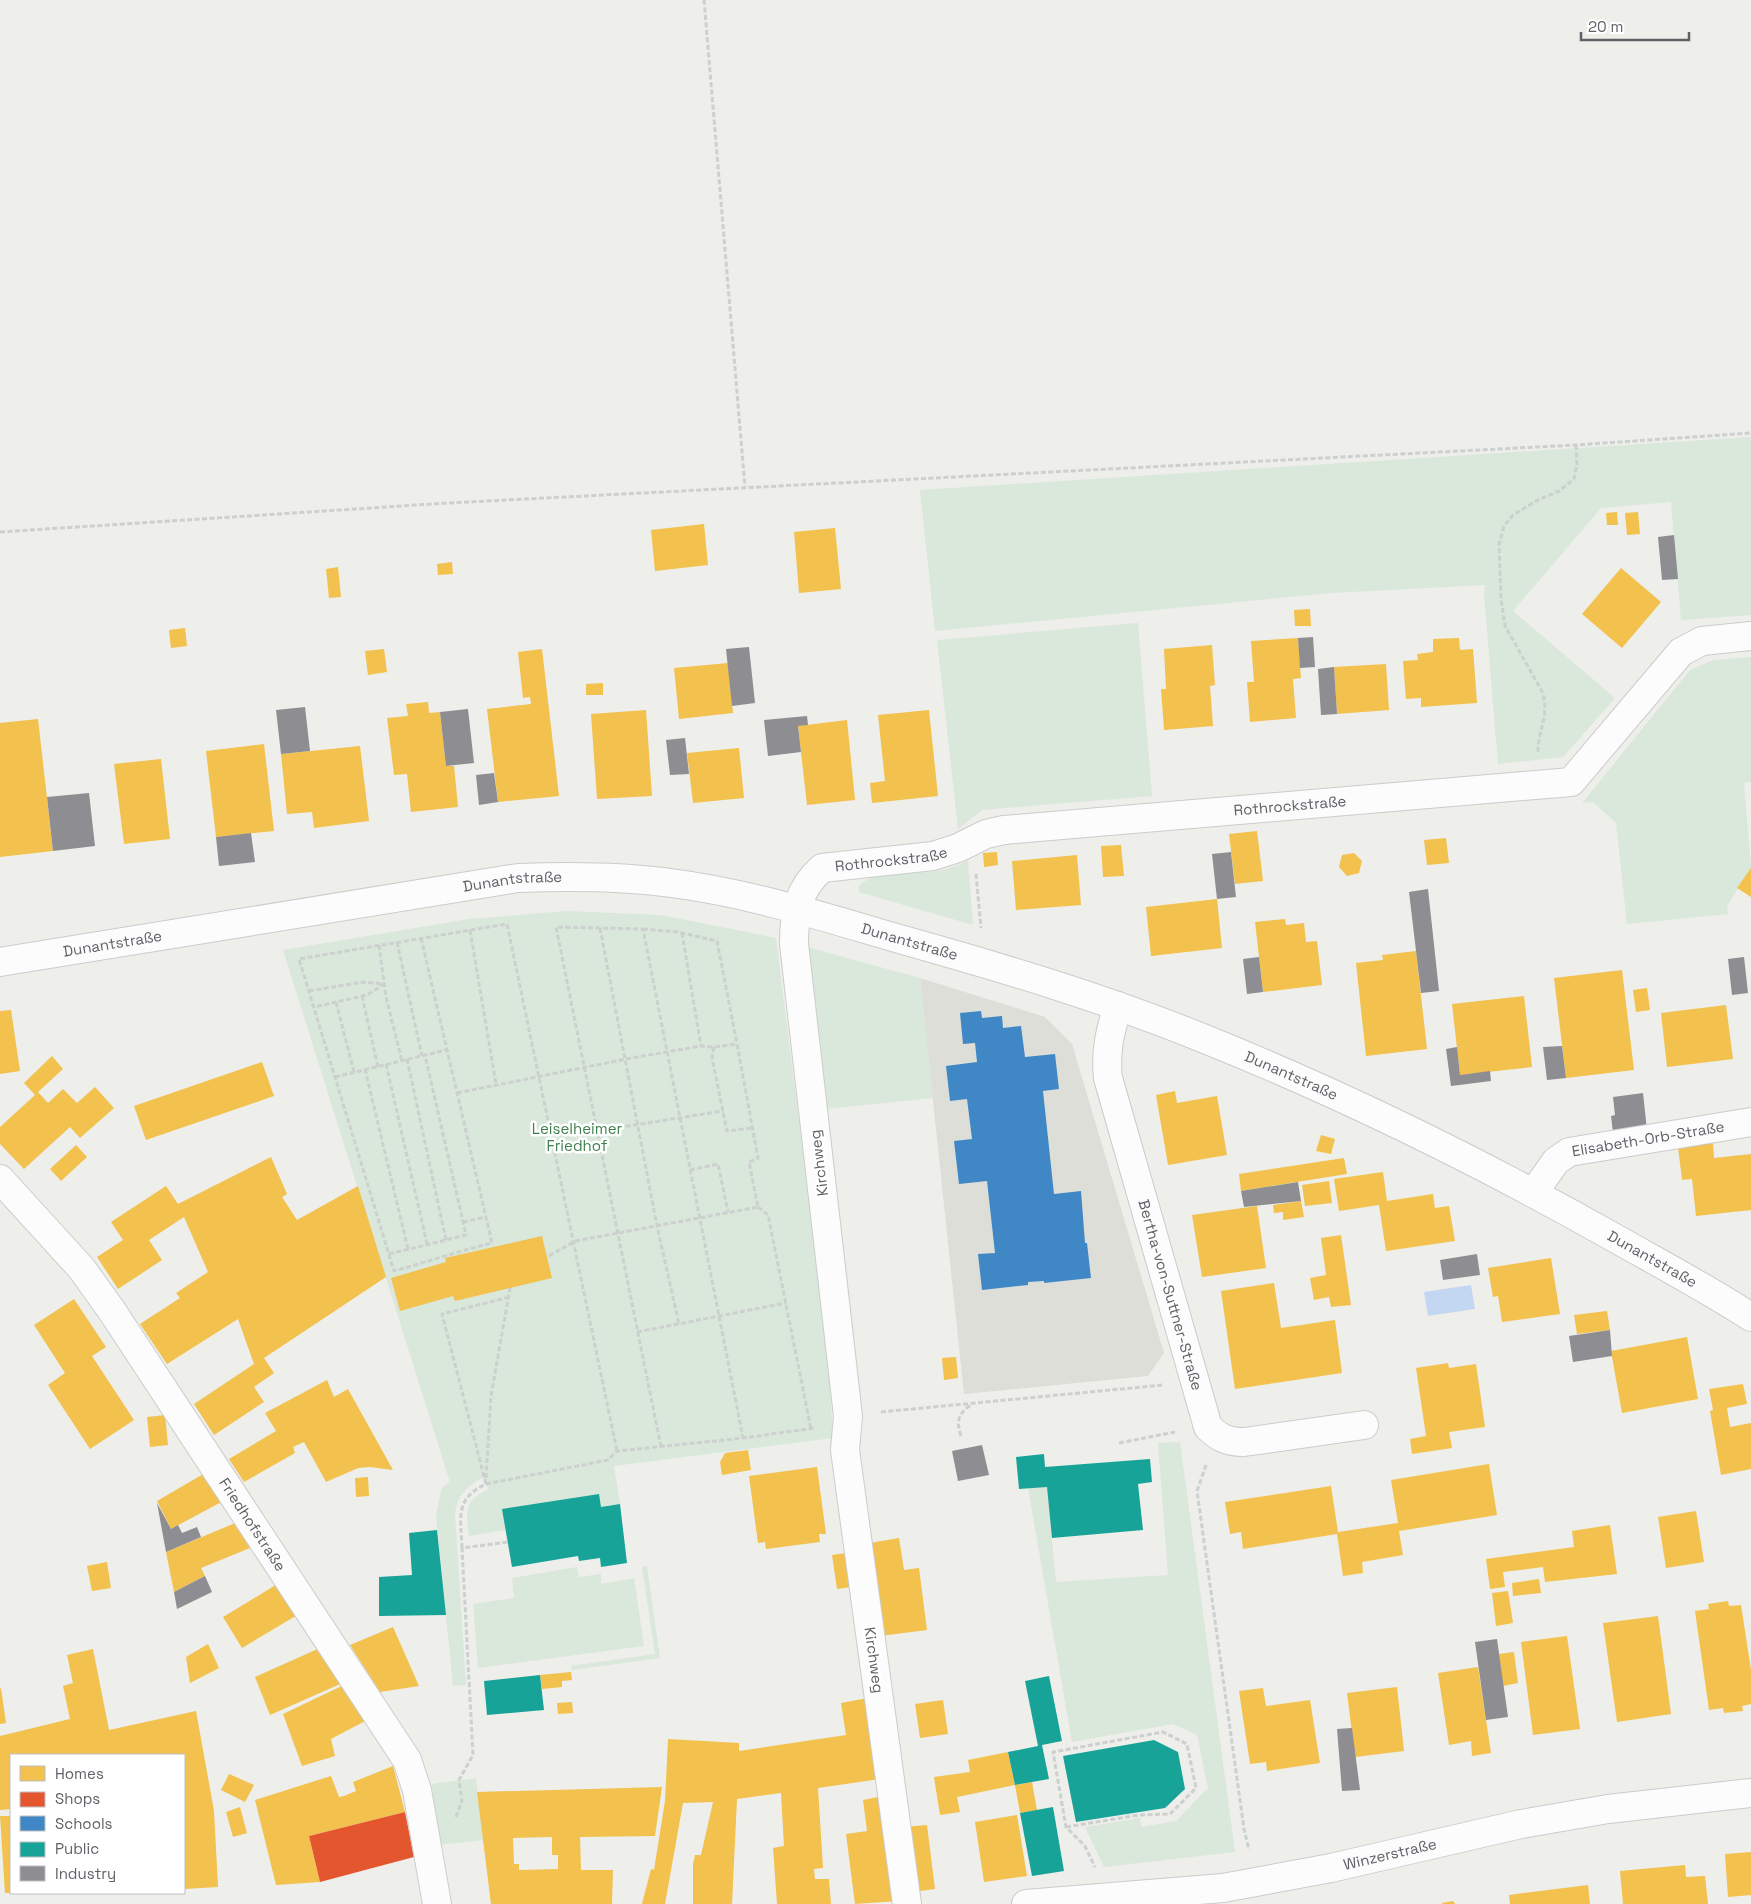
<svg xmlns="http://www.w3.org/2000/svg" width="1751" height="1904" font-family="'Space Grotesk',sans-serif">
	<rect width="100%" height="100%" fill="#eeeeea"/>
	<path fill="#deded9" d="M920,978L1045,1017L1072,1044L1164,1353L1148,1376L964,1394Z"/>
	<path fill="#d9e8da" d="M1751,437V615L1681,620L1671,502L1601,508L1513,611L1615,698L1563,757L1498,764L1484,595L1485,585L1331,593L935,631L920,490Z
		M1138,623L1152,796L982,810L958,829L937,640Z
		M1751,657V782L1744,783L1751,868L1727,906L1728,914L1627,924L1616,823L1593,802L1582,803L1690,670L1713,660Z
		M968,861L973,925L859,892V886C878,867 913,875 938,871C949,869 958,865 968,861Z
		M567,911L661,915L776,938L828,1353L833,1438L614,1466L620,1504L601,1507L599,1494L503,1509L506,1530L469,1536C466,1512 464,1500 489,1489L482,1478C467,1486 457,1496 455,1513L466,1685L453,1686L436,1515L442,1488L450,1482L283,950L469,919Z
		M807,947L920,978L933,1098L825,1109Z
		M1180,1442L1235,1852L1104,1867L1085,1827L1140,1818L1141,1827L1176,1821L1208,1788L1197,1735L1173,1724L1072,1742L1028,1488L1047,1487L1056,1582L1168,1575L1158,1443Z
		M647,1566L660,1658L572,1670L571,1666L655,1654L642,1567Z
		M577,1567L579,1577L601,1574V1584L634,1578L644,1646L478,1668L473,1604L514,1598L512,1578Z
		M476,1778L483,1840L439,1845L432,1784Z"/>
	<path fill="#c3d7f3" d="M1471,1285L1475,1309L1428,1316L1424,1292Z"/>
	<path fill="#f2c14e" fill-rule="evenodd" d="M1617,512L1618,525H1607L1606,513Z
		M1638,512L1640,534L1627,535L1625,513Z
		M704,524L708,565L655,571L651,530Z
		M835,528L841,589L799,593L794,532Z
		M452,562L453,574L438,575L437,564Z
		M338,567L341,597L329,598L326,569Z
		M1621,568L1661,602L1622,648L1582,614Z
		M1310,609L1311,626H1295L1294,610Z
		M185,628L187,646L171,648L169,630Z
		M1298,638L1301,678L1293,679L1296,718L1250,722L1247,682H1254L1251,641Z
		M1459,638L1460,650L1473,649L1477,703L1421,707V698L1406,699L1403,661L1418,660L1417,654L1433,652V639Z
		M1212,645L1215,685L1210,686L1213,726L1164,730L1161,689H1166L1164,649Z
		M384,649L387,672L368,675L365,651Z
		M542,649L559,796L498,802L487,709L531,704L530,697L523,698L518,652Z
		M728,663L733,713L679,719L674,668Z
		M1386,664L1389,710L1337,714L1334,667Z
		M603,683V695H586V684Z
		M428,702L429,713L440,712L446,766H454L458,807L411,812L407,774L394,775L387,718L408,716L406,704Z
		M646,710L652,796L597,799L591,714Z
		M929,710L938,796L872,803L870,783L885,781L878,715Z
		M38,719L53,851L0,857V723Z
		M847,720L855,800L807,805L798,726Z
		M264,744L274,831L216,837L206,751Z
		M360,746L369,821L314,828L312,812L287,814L281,754Z
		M739,748L744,798L693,803L687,753Z
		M161,759L170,839L124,844L114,764Z
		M1257,831L1263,881L1235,884L1229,834Z
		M1446,838L1449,863L1427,865L1424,840Z
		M1121,845L1124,876L1103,877L1101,846Z
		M997,852L998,865L984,867L983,853Z
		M1354,853L1362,861L1359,873L1347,876L1339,867L1342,855Z
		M1077,855L1081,905L1016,910L1012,861Z
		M1751,868V897L1737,888Z
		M1217,899L1222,948L1151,956L1146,907Z
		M1285,919L1286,925L1304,923L1306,942L1317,941L1322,985L1263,992L1255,922Z
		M1416,951L1427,1049L1366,1056L1356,963L1383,960L1382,955Z
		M1622,970L1634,1070L1566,1078L1554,978Z
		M1647,988L1650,1010L1636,1012L1633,990Z
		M1524,996L1532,1067L1460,1075L1452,1004Z
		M1726,1005L1733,1059L1667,1067L1661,1013Z
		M11,1010L20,1071L0,1074V1011Z
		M52,1056L63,1069L38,1092L48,1103L63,1089L77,1103L95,1087L114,1108L80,1138L70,1127L24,1169L0,1144V1127L35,1095L24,1083Z
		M262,1062L274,1096L146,1140L134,1106Z
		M1175,1091L1177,1103L1217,1096L1227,1155L1168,1165L1156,1095Z
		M1321,1135L1335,1139L1331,1154L1316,1151Z
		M1713,1143L1714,1158L1751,1154V1210L1696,1216L1692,1179L1682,1180L1678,1147Z
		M76,1145L87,1157L61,1181L50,1169Z
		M271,1157L287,1194L282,1197L297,1220L358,1186L386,1277L264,1358L274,1373L254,1387L264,1402L214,1435L194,1404L254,1364L238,1319L167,1364L140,1324L180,1298L176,1293L208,1272L184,1217L149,1240L162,1260L118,1289L97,1257L123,1240L111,1222L166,1186L178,1204Z
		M1344,1158L1347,1174L1241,1191L1239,1174Z
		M1383,1172L1387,1201L1433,1194L1435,1208L1449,1206L1455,1241L1386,1251L1379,1205L1339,1211L1334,1179Z
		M1329,1181L1332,1203L1305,1206L1302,1185Z
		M1301,1201L1304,1217L1283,1220V1212L1274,1213L1273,1205Z
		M1257,1206L1266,1268L1202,1277L1192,1215Z
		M1341,1235L1351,1305L1331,1307L1329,1297L1314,1300L1310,1278L1326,1275L1321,1238Z
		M542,1236L552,1278L455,1301L453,1296L400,1311L391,1278L446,1262L445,1258Z
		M1551,1258L1560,1314L1502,1322L1498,1296L1493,1297L1488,1268Z
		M1274,1283L1281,1328L1335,1320L1342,1373L1235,1389L1221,1291Z
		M74,1299L106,1347L92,1356L134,1420L90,1449L48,1385L65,1373L34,1325Z
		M1607,1311L1610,1330L1577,1334L1574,1315Z
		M1687,1337L1698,1399L1622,1413L1611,1351Z
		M956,1357L958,1378L944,1380L942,1358Z
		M1448,1363L1449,1368L1476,1364L1485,1427L1449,1432L1452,1448L1412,1454L1410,1439L1426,1436L1416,1368Z
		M327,1380L334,1397L348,1389L393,1470L370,1467L358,1468L326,1482L304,1442L293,1447L295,1453L244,1482L229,1459L276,1431L265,1413Z
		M1743,1384L1747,1404L1727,1408L1730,1427L1751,1423V1469L1721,1475L1710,1411L1713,1410L1709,1389Z
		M165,1415L168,1445L150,1447L147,1417Z
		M748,1450L751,1470L722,1475L720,1462L725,1453Z
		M1489,1464L1497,1515L1399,1531L1403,1555L1362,1562L1363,1573L1343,1576L1337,1534L1243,1549L1241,1532L1230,1534L1225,1502L1331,1486L1338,1532L1398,1523L1391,1480Z
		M817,1467L826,1534H819L820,1542L766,1549L765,1542L758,1543L749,1476Z
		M205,1473L225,1500L171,1529L157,1501Z
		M368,1477L369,1496L356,1497L355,1478Z
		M1696,1511L1704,1562L1666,1568L1658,1517Z
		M240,1521L255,1546L201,1568L205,1576L174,1592L166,1552Z
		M1610,1525L1617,1574L1545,1582L1543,1567L1503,1572L1505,1587L1490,1589L1486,1559L1574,1547L1572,1531Z
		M899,1538L904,1570L919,1568L927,1630L880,1636L870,1543Z
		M847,1553L852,1587L837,1589L832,1555Z
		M107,1562L111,1588L92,1591L87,1566Z
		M1539,1579L1541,1593L1513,1596L1512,1583Z
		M279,1583L299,1614L242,1648L223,1617Z
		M1508,1591L1513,1623L1496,1626L1492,1593Z
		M1728,1601L1729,1606L1741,1605L1751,1670V1704L1742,1706L1743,1711L1724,1713L1723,1708L1709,1710L1695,1611L1709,1609L1708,1604Z
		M1658,1616L1671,1714L1617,1722L1603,1623Z
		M393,1627L419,1686L380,1692L350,1645Z
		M1567,1636L1580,1729L1533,1735L1521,1642Z
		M208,1644L219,1668L190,1683L186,1657Z
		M322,1647L347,1681L270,1715L255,1677Z
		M93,1649L109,1730L196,1711L214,1811L218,1887L184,1889V1755H11V1809L0,1810V1736L70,1719L63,1686L73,1683L67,1655Z
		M1514,1652L1518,1683L1503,1686L1499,1654Z
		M1478,1667L1491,1753L1472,1756L1471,1741L1449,1745L1438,1673Z
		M571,1672L572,1680L562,1681V1687L542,1689L540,1675Z
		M348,1683L367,1720L331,1739L335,1756L302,1766L283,1714Z
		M1397,1687L1404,1751L1355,1757L1347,1693Z
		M1,1688L6,1723L0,1724V1689Z
		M1263,1688L1266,1706L1310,1700L1320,1763L1267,1771L1266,1762L1250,1764L1239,1691Z
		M868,1698L880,1779L818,1788L823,1868L814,1869L815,1879H829L831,1904H777L773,1848L784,1846L781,1793L737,1799L732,1904H693V1864L695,1855H701L713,1802L683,1803L665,1904H642L651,1869L654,1870L665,1801L668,1739L739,1743V1751L846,1735L841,1703Z
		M943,1700L948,1734L920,1738L915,1704Z
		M572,1702L573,1713L558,1714L557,1703Z
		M1008,1752L1015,1785L957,1797L960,1812L940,1815L934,1777L970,1772L968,1760Z
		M393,1766L405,1812L309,1836L320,1882L276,1885L255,1800L331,1776L339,1797L344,1796L356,1791L353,1782Z
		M229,1774L254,1785L245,1802L221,1790Z
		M1032,1782L1037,1810L1020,1813L1015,1785Z
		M662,1787L655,1836L580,1837L581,1870H613L612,1904H491L477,1792ZM552,1837V1855H558V1869L519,1870V1864H514L513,1838Z
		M883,1796L898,1901L855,1904L846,1834L867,1831L863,1800Z
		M240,1807L247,1833L233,1837L226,1812Z
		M1017,1815L1027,1876L984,1882L975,1822Z
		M0,1816H11V1893H5Z
		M927,1825L935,1889L913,1892L904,1827Z
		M1751,1852V1895L1728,1897L1725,1854Z
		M1685,1865L1686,1877L1705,1876L1708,1904H1623L1620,1871Z
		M1588,1885L1590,1904H1510L1509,1895Z
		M1453,1901L1455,1904H1442V1903Z"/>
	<path fill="#e4572e" d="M405,1812L414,1857L320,1882L309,1836Z"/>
	<path fill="#3f88c5" d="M981,1011L982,1018L1002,1016L1003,1028L1021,1026L1025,1057L1055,1054L1059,1089L1043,1091L1054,1194L1081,1191L1085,1243H1087L1091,1278L1044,1283V1281L1028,1282V1285L982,1290L978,1254L995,1253L987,1181L959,1184L954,1141L972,1139L967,1099L950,1101L946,1066L977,1062L975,1043L963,1044L960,1013Z"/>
	<path fill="#17a398" d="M1044,1454L1045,1467L1150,1459L1152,1482L1138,1484L1143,1530L1052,1538L1047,1487L1019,1489L1016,1457Z
		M599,1494L601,1507L620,1504L627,1563L601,1567L600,1558L579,1561L578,1556L512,1567L502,1509Z
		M437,1530L446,1615L379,1616V1577L412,1575L409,1533Z
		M540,1675L544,1710L487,1715L484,1681Z
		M1049,1676L1062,1741L1042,1745L1049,1779L1015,1785L1008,1752L1038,1746L1025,1681Z
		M1154,1740L1178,1752L1185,1789L1165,1808L1076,1822L1063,1756Z
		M1053,1807L1064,1871L1032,1876L1020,1813Z"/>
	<path fill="#8d8d92" d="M1674,535L1678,579L1662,580L1658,537Z
		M1313,637L1315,667L1300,668L1298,638Z
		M749,647L755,703L732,706L726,649Z
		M1334,667L1337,714L1321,715L1318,669Z
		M305,707L310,751L281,754L276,710Z
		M468,709L474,763L446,766L440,712Z
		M807,716L808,725L798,726L801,752L768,756L764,720Z
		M685,738L689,774L670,775L666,740Z
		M494,773L498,802L479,805L476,775Z
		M89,793L95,846L53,851L47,797Z
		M251,833L255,862L219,866L216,837Z
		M1231,852L1236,897L1217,899L1212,854Z
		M1428,889L1439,991L1421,993L1409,892Z
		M1259,957L1263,992L1247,994L1243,959Z
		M1744,957L1748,993L1732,995L1728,959Z
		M1562,1046L1566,1078L1547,1080L1543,1047Z
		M1457,1047L1460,1075L1490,1071L1491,1081L1451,1086L1446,1049Z
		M1643,1093L1647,1130L1613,1133L1611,1116L1615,1115L1613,1097Z
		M1298,1182L1301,1201L1244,1207L1241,1191Z
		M1477,1254L1480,1275L1443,1280L1440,1260Z
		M1610,1330L1612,1356L1573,1362L1569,1336Z
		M982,1445L989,1475L958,1481L952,1451Z
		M157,1503L171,1529L178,1525L182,1533L197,1527L201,1537L166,1552Z
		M205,1576L212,1592L177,1609L174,1592Z
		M1497,1639L1508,1717L1486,1720L1475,1642Z
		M1352,1728L1360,1790L1342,1791L1337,1729Z"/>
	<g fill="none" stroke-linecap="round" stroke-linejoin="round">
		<defs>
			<g id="minor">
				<path id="s1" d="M0,962L518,878C569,876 620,876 671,883C750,893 827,918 903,940C1003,968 1103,998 1200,1037C1342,1094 1480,1162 1613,1237C1659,1263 1706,1288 1751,1317"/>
				<path id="s2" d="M1118,1006C1110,1031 1105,1052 1108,1078L1208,1427C1219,1438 1228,1442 1244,1442L1364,1425"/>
				<path id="s3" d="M0,1179L82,1269L112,1311L407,1760L417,1790L437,1904"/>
				<path id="s4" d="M1534,1192L1556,1161L1569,1152L1751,1122"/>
				<path id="s5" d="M907,1904L845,1450L848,1416L794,944C794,913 798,889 822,868L933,856L958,848L986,834L1004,830L1571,782L1681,652L1702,641L1751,636"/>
				<path id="s6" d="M1026,1904L1223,1888L1331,1868L1521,1824L1608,1809L1751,1793"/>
			</g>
		</defs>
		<use href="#minor" stroke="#cbcccb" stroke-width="30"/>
		<path stroke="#ccd0cf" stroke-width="3" stroke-dasharray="5 2.5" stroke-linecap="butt" d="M704,0L745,487
			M0,532L448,503L1576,445L1751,433
			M1538,752C1538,728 1549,720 1543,693L1505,626L1501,599L1499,545L1504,526L1513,515L1538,500L1559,491L1574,479L1577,464L1576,445
			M976,874L981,928
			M600,928L657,1226L679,1324
			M643,929L678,932L717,941L737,1044
			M470,930L496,1084
			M682,933L701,1046
			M421,938L492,1243C459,1251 427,1262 394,1271L299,959L507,924L617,1451
			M397,942L422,1056
			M379,945L386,997L402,1061
			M309,991L363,982L384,984L367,995L314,1007
			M362,996L378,1067
			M336,1002L354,1072
			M714,1047L712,1058L727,1131L752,1128
			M407,1059L446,1240
			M386,1064L427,1244
			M365,1069L408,1249
			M335,1077L446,1050
			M457,1093L626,1059L701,1046L714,1047L737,1044L758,1158L749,1162L758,1207L575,1241L547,1257
			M596,1131L723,1111
			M690,1170L718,1164L728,1212
			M758,1207L768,1215L811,1429
			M463,1222L486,1217
			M389,1254L466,1235L425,1055
			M637,1332L786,1303
			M881,1412L1163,1385
			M961,1436C956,1422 958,1413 971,1405
			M1119,1443L1175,1432
			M661,1447L556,927L643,929L743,1438
			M1206,1465L1197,1491L1244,1829L1249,1850
			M486,1478L491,1396L510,1288
			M486,1484L442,1314L510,1297
			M462,1548C461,1518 454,1499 486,1484L608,1460L617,1451L743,1438L815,1428
			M456,1817L462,1801L459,1780L473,1755L462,1548L508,1542
			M1066,1827L1139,1815L1170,1814L1196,1788L1187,1744L1163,1732L1053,1752L1066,1827L1085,1846L1095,1867"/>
		<use href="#minor" stroke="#fcfcfc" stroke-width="28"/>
	</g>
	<g text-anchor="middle" stroke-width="5" stroke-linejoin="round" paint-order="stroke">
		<g font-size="15" fill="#5f6167" stroke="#fff">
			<text dy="5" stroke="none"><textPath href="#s5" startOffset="1526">Rothrockstraße</textPath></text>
			<text dy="5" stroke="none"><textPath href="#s5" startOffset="1121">Rothrockstraße</textPath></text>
			<text dy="5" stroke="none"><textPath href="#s1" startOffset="519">Dunantstraße</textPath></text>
			<text dy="5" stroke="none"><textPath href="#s1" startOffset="924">Dunantstraße</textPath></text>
			<text dy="5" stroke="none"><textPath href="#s1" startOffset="114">Dunantstraße</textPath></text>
			<text dy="5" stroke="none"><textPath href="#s1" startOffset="1329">Dunantstraße</textPath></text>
			<text dy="5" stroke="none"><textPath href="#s4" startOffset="134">Elisabeth-Orb-Straße</textPath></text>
			<text transform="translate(819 1163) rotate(-97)" y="5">Kirchweg</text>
			<text dy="5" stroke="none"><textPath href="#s1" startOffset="1734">Dunantstraße</textPath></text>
			<text dy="5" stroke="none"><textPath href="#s2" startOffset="299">Bertha-von-Suttner-Straße</textPath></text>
			<text dy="5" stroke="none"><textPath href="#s3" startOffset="429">Friedhofstraße</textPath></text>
			<text transform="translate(874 1660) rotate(82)" y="5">Kirchweg</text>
			<text dy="5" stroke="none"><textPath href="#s6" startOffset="368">Winzerstraße</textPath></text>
		</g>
		<g font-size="15" fill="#3e7f4c" stroke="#fff">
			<text x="577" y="1134">Leiselheimer<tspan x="577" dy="17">Friedhof</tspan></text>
		</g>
	</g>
	<rect x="10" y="1754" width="175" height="140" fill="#ffffff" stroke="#bfc0c2"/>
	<rect x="20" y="1766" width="25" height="15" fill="#f2c14e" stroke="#bfc0c2"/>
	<text x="55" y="1779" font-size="15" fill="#5f6167">Homes</text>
	<rect x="20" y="1792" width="25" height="15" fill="#e4572e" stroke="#bfc0c2"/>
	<text x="55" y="1804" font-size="15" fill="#5f6167">Shops</text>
	<rect x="20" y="1816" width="25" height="15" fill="#3f88c5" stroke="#bfc0c2"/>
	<text x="55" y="1829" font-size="15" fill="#5f6167">Schools</text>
	<rect x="20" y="1842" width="25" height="15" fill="#17a398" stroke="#bfc0c2"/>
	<text x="55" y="1854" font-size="15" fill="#5f6167">Public</text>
	<rect x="20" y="1866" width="25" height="15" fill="#8d8d92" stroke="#bfc0c2"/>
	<text x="55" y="1879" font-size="15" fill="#5f6167">Industry</text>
	<path d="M1581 32v8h108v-8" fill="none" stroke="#5f6167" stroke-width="2.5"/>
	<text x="1588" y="32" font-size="15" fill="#5f6167" stroke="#ffffff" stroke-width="4" paint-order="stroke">20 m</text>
</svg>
